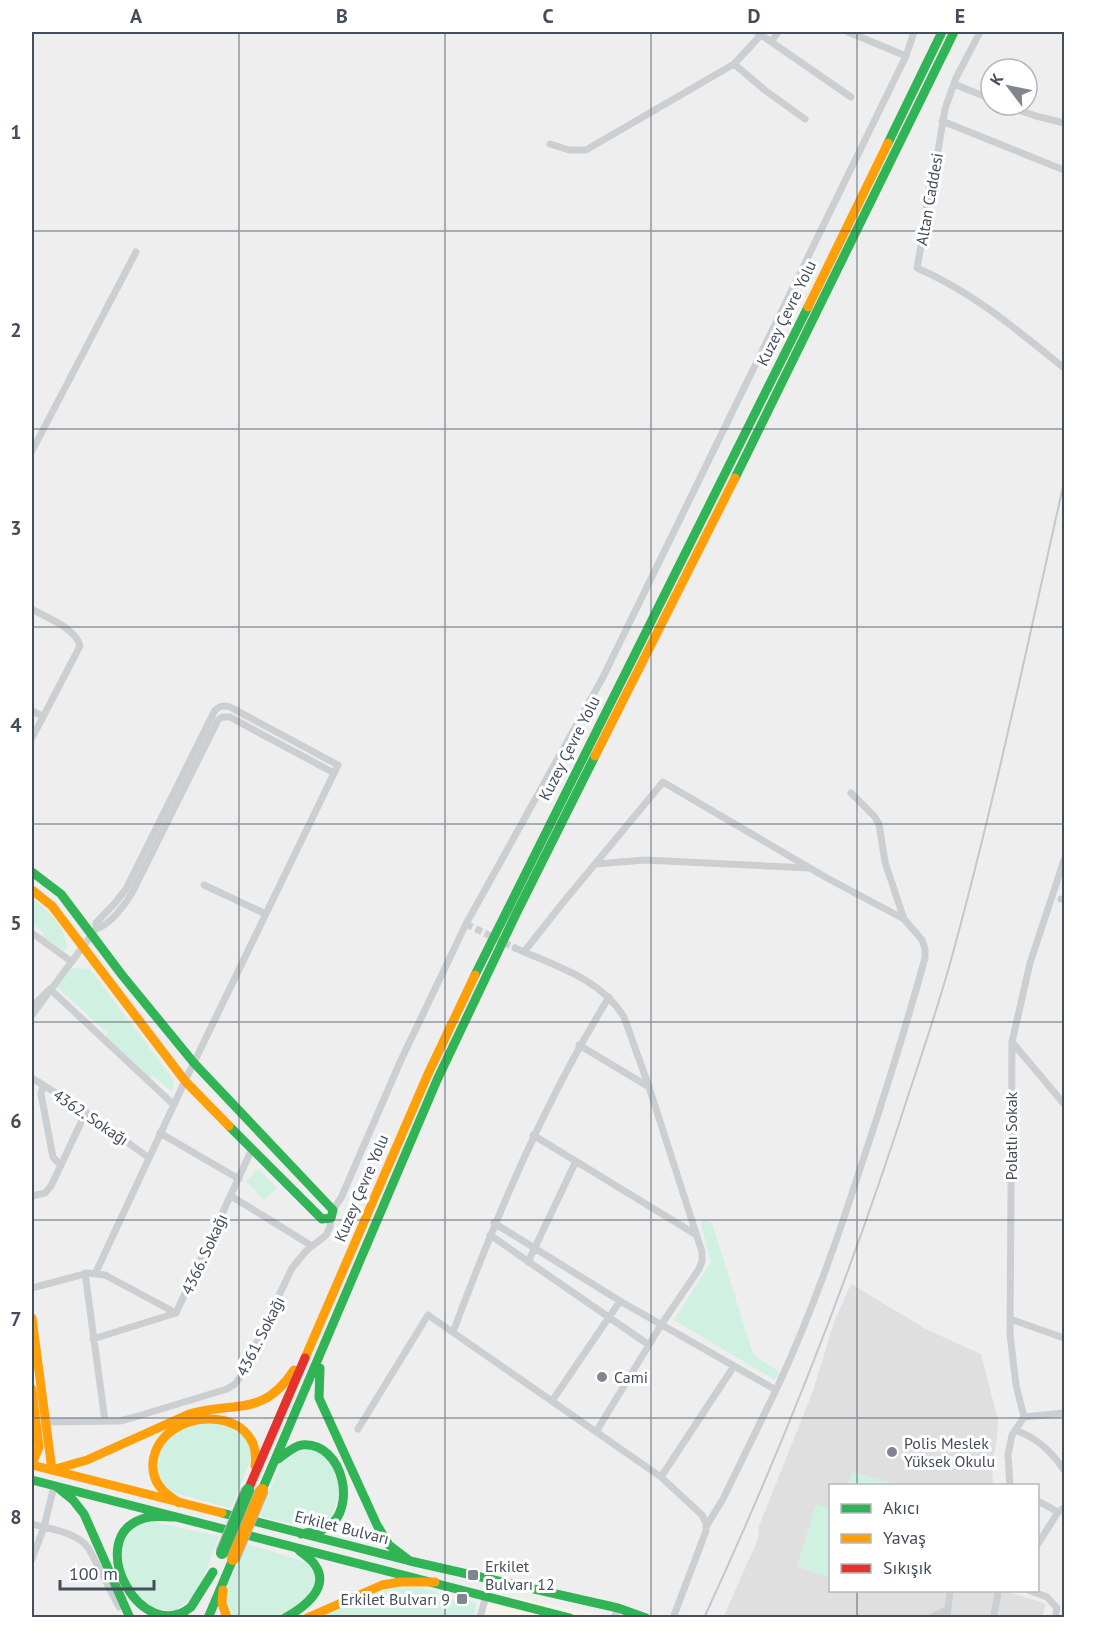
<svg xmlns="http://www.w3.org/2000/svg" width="1096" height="1649" font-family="'PT Sans',sans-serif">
	<rect width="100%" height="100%" fill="#efeeee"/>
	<path fill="#f7f4e8" d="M487,1592L612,1617L480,1618Z"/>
	<path fill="#e0dfe0" d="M851,1284L926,1329L981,1354L998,1420L997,1438L992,1465L993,1485L830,1486V1590L1006,1591L1046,1604L1042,1617L723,1618L758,1539L759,1526L813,1391L834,1322Z"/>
	<path fill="#d0f0e1" d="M32,898C47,908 70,931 66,950L64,951L42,936L44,932L32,924Z
		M72,968L90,969L171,1076L174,1084L172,1092L153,1075L149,1078L104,1038L108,1033L57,987Z
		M258,1169L277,1188L264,1200L246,1181Z
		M704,1220L709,1221L712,1223L752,1351L755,1356L778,1371L779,1374L775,1380L674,1320L711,1262L701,1224Z
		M192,1423L225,1424L247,1439L252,1457L231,1508L171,1492L155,1473L164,1442Z
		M312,1448L330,1459L341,1492L330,1519L311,1528L259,1516L281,1463L290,1453Z
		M852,1472L892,1483L891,1485H848Z
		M816,1504L830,1508V1577L797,1567Z
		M153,1522L219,1536L197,1593L175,1611L153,1608L125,1582L121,1546L136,1525Z
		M247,1544L306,1562L315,1574L314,1591L280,1617H230L224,1603L229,1583Z
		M386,1587L421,1588L435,1591C441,1595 442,1601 451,1599C459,1602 461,1606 470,1601L477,1604L473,1617L319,1618Z"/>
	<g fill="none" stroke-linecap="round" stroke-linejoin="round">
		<path stroke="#cdced1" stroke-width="7" stroke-dasharray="7 3.5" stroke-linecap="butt" d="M466,924L515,948"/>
		<path stroke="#cccfd2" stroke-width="7" d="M757,32L851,97
			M848,32L906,56
			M980,32L956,78L945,109L936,163L928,194L924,229L917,268C973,292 1017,330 1064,368
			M771,42L778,32
			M734,64L761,35
			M954,84L991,99
			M1004,105L1036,116L1064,123
			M942,121L1064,170
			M550,144L569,150H586L734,64L766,91L805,119
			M32,451L136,252
			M32,609C47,618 76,628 80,646L32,738
			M32,711L42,716
			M851,793L874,816L879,824L885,862L904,919
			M596,864L644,860L809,868
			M204,885L266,914
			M1061,899H1064
			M96,929C110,925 125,905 132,893L218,720L222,717H230L334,773
			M32,933L72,962
			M515,948C555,966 600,978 624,1017L649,1087L702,1252V1261L699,1269L661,1325L596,1432
			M524,952L561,905L663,782L827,878L904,919L922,940L925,949V958C905,1030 883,1101 859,1172C835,1247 809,1320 776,1390
			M50,989L174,1105
			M32,1007L48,991
			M32,1015L96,929V923L115,903L126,889L214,712C218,706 224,705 230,707L338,765L185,1081L96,1272
			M1012,1042L1064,1104
			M579,1045L649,1087
			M32,1078L86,1112L149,1158
			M43,1085L41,1094L53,1157L61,1166
			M160,1133L239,1179
			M533,1135L695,1234
			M32,1196L45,1193L51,1186L86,1112
			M231,1196L312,1246
			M333,1210L341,1198L401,1060L466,924L603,677L906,56L914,32
			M494,1223L620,1301L776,1390L723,1499L707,1525
			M490,1235L649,1345
			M528,1262L576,1161
			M85,1273L105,1421
			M32,1288L88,1273L105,1275L176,1313
			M1010,1319L1064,1338
			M453,1332C497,1215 543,1104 609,997
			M93,1339L176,1313L252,1149
			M552,1401L620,1301
			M1024,1417L1016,1385L1010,1334L1012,1042L1030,963L1064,860
			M46,1422L120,1421L135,1417L227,1389L235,1384L241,1376L292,1268L306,1251L326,1235L330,1227L331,1218
			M358,1429L428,1315L661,1477L702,1515L706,1523V1531L673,1618
			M1015,1430C1037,1438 1051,1451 1064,1470
			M661,1477L734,1366
			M1010,1486L1008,1455L1012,1435L1024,1417L1064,1413
			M1038,1501L1058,1512
			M32,1524C50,1529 78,1532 89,1549L119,1607
			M1038,1544L1058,1512L1064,1508
			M32,1559L44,1527L54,1486
			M1028,1590L1047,1597L1057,1608L1055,1618
			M480,1618L486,1596
			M614,1618L618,1608
			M930,1618L948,1609
			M947,1618L950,1591
			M993,1618L998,1594"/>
		<path stroke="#30b455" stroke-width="9" d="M888,143L942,32
			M735,478L954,32
			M32,872L61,894L122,975L194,1063L333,1210L331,1218L322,1219L229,1126
			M475,975L808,307
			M320,1368L319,1398L377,1525L389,1545L410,1561
			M278,1459C285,1454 294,1446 302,1445C344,1441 359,1513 324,1529C317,1532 308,1532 301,1534
			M32,1480L570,1618
			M57,1487L73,1500L84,1514L130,1618
			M262,1490L437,1080L515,916L595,756
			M222,1513L410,1561L618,1608L646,1618
			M174,1517C164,1517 152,1515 142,1519C83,1539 142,1647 191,1607L213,1572
			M208,1618L233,1559
			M285,1618C303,1608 331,1588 315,1565C311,1558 302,1554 297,1548"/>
		<path stroke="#ff9f0a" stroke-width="9" d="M808,307L888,143
			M595,756L735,478
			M32,890L52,906L185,1081L229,1126
			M32,1318L52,1470
			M305,1358L428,1074L475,975
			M32,1389L39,1447L32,1464
			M32,1465L222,1513
			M52,1470L87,1460L189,1414C234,1401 263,1418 294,1370
			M179,1503C173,1498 165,1494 161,1488C155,1482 152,1471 153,1462C160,1405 264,1403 255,1466
			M223,1590L222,1603L227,1618
			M307,1618L382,1585L400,1582H435"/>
		<path stroke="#e5322d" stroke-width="9" d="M248,1490L305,1358"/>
		<path stroke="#c5c7ca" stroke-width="2" d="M704,1618C783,1447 852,1271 909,1093C925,1045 941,998 954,949C996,795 1029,638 1064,482"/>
		<defs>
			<path id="fast-bridge" d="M222,1553L248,1490"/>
			<path id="slow-bridge" d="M233,1559L262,1490"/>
		</defs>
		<use href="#fast-bridge" stroke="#b2b6be" stroke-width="14" stroke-linecap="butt"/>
		<use href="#slow-bridge" stroke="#b2b6be" stroke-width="14" stroke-linecap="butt"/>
		<use href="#fast-bridge" stroke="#30b455" stroke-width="12"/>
		<use href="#slow-bridge" stroke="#ff9f0a" stroke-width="12"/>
	</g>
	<path fill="none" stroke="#444d5c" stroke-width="1.5" stroke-opacity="0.55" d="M239,32V1618M445,32V1618M651,32V1618M857,32V1486M32,231H1064M32,429H1064M32,627H1064M32,824H1064M32,1022H1064M32,1220H1064M32,1418H1064M857,1590V1618"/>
	<g fill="#80858f" stroke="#fff" stroke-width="2">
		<circle cx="602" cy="1377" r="6"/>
		<circle cx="892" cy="1452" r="6"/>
		<rect x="467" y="1569" width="12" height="12" rx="3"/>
		<rect x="456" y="1593" width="12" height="12" rx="3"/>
	</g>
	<g text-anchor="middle" stroke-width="6" stroke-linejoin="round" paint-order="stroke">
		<g font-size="16" fill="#444d5c" stroke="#fff">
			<text transform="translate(929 199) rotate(-80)" y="6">Altan Caddesi</text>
			<text transform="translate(786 313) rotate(-64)" y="6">Kuzey Çevre Yolu</text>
			<text transform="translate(569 748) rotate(-63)" y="6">Kuzey Çevre Yolu</text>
			<text transform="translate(91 1117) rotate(34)" y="6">4362. Sokağı</text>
			<text transform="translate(1011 1136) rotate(-90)" y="6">Polatlı Sokak</text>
			<text transform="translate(361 1188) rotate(-67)" y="6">Kuzey Çevre Yolu</text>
			<text transform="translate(204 1254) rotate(-65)" y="6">4366. Sokağı</text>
			<text transform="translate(260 1336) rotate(-63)" y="6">4361. Sokağı</text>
			<text transform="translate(342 1527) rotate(14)" y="6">Erkilet Bulvarı</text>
		</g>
		<g font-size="16" fill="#444d5c" stroke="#fff" text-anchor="start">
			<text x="614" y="1383">Cami</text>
			<text x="904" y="1449">Polis Meslek<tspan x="904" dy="18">Yüksek Okulu</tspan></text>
			<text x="485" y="1572">Erkilet<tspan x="485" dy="18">Bulvarı 12</tspan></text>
			<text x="450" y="1605" text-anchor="end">Erkilet Bulvarı 9</text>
		</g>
	</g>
	<rect width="1096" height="1649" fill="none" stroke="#ffffff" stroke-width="66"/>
	<rect x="829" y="1484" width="210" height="108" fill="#ffffff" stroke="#b4b8be" stroke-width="1.5"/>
	<rect x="841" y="1504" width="30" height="9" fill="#30b455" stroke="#b4b8be" stroke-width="1.5"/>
	<text x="883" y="1514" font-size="18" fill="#444d5c">Akıcı</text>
	<rect x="841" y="1534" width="30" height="9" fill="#ff9f0a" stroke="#b4b8be" stroke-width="1.5"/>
	<text x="883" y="1544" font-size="18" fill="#444d5c">Yavaş</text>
	<rect x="841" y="1564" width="30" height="9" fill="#e5322d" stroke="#b4b8be" stroke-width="1.5"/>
	<text x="883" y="1574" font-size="18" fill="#444d5c">Sıkışık</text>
	<g transform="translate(1009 87) rotate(302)"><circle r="28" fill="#ffffff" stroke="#b4b8be" stroke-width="1.5"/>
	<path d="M0-4.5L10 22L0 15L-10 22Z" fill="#80858f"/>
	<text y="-9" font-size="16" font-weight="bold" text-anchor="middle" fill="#444d5c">K</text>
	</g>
	<path d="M60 1580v9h94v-9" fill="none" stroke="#444d5c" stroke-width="3"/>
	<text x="69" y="1580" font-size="18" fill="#444d5c" stroke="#ffffff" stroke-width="4.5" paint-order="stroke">100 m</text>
	<rect x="33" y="33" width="1030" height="1583" fill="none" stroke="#444d5c" stroke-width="2"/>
	<g font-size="20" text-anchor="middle" font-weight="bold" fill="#444d5c">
		<text x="136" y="23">A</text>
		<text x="342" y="23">B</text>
		<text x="548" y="23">C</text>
		<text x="754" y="23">D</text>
		<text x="960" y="23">E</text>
		<text x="16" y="139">1</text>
		<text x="16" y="337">2</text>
		<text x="16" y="535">3</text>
		<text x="16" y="732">4</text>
		<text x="16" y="930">5</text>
		<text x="16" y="1128">6</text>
		<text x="16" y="1326">7</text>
		<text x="16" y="1524">8</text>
	</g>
</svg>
